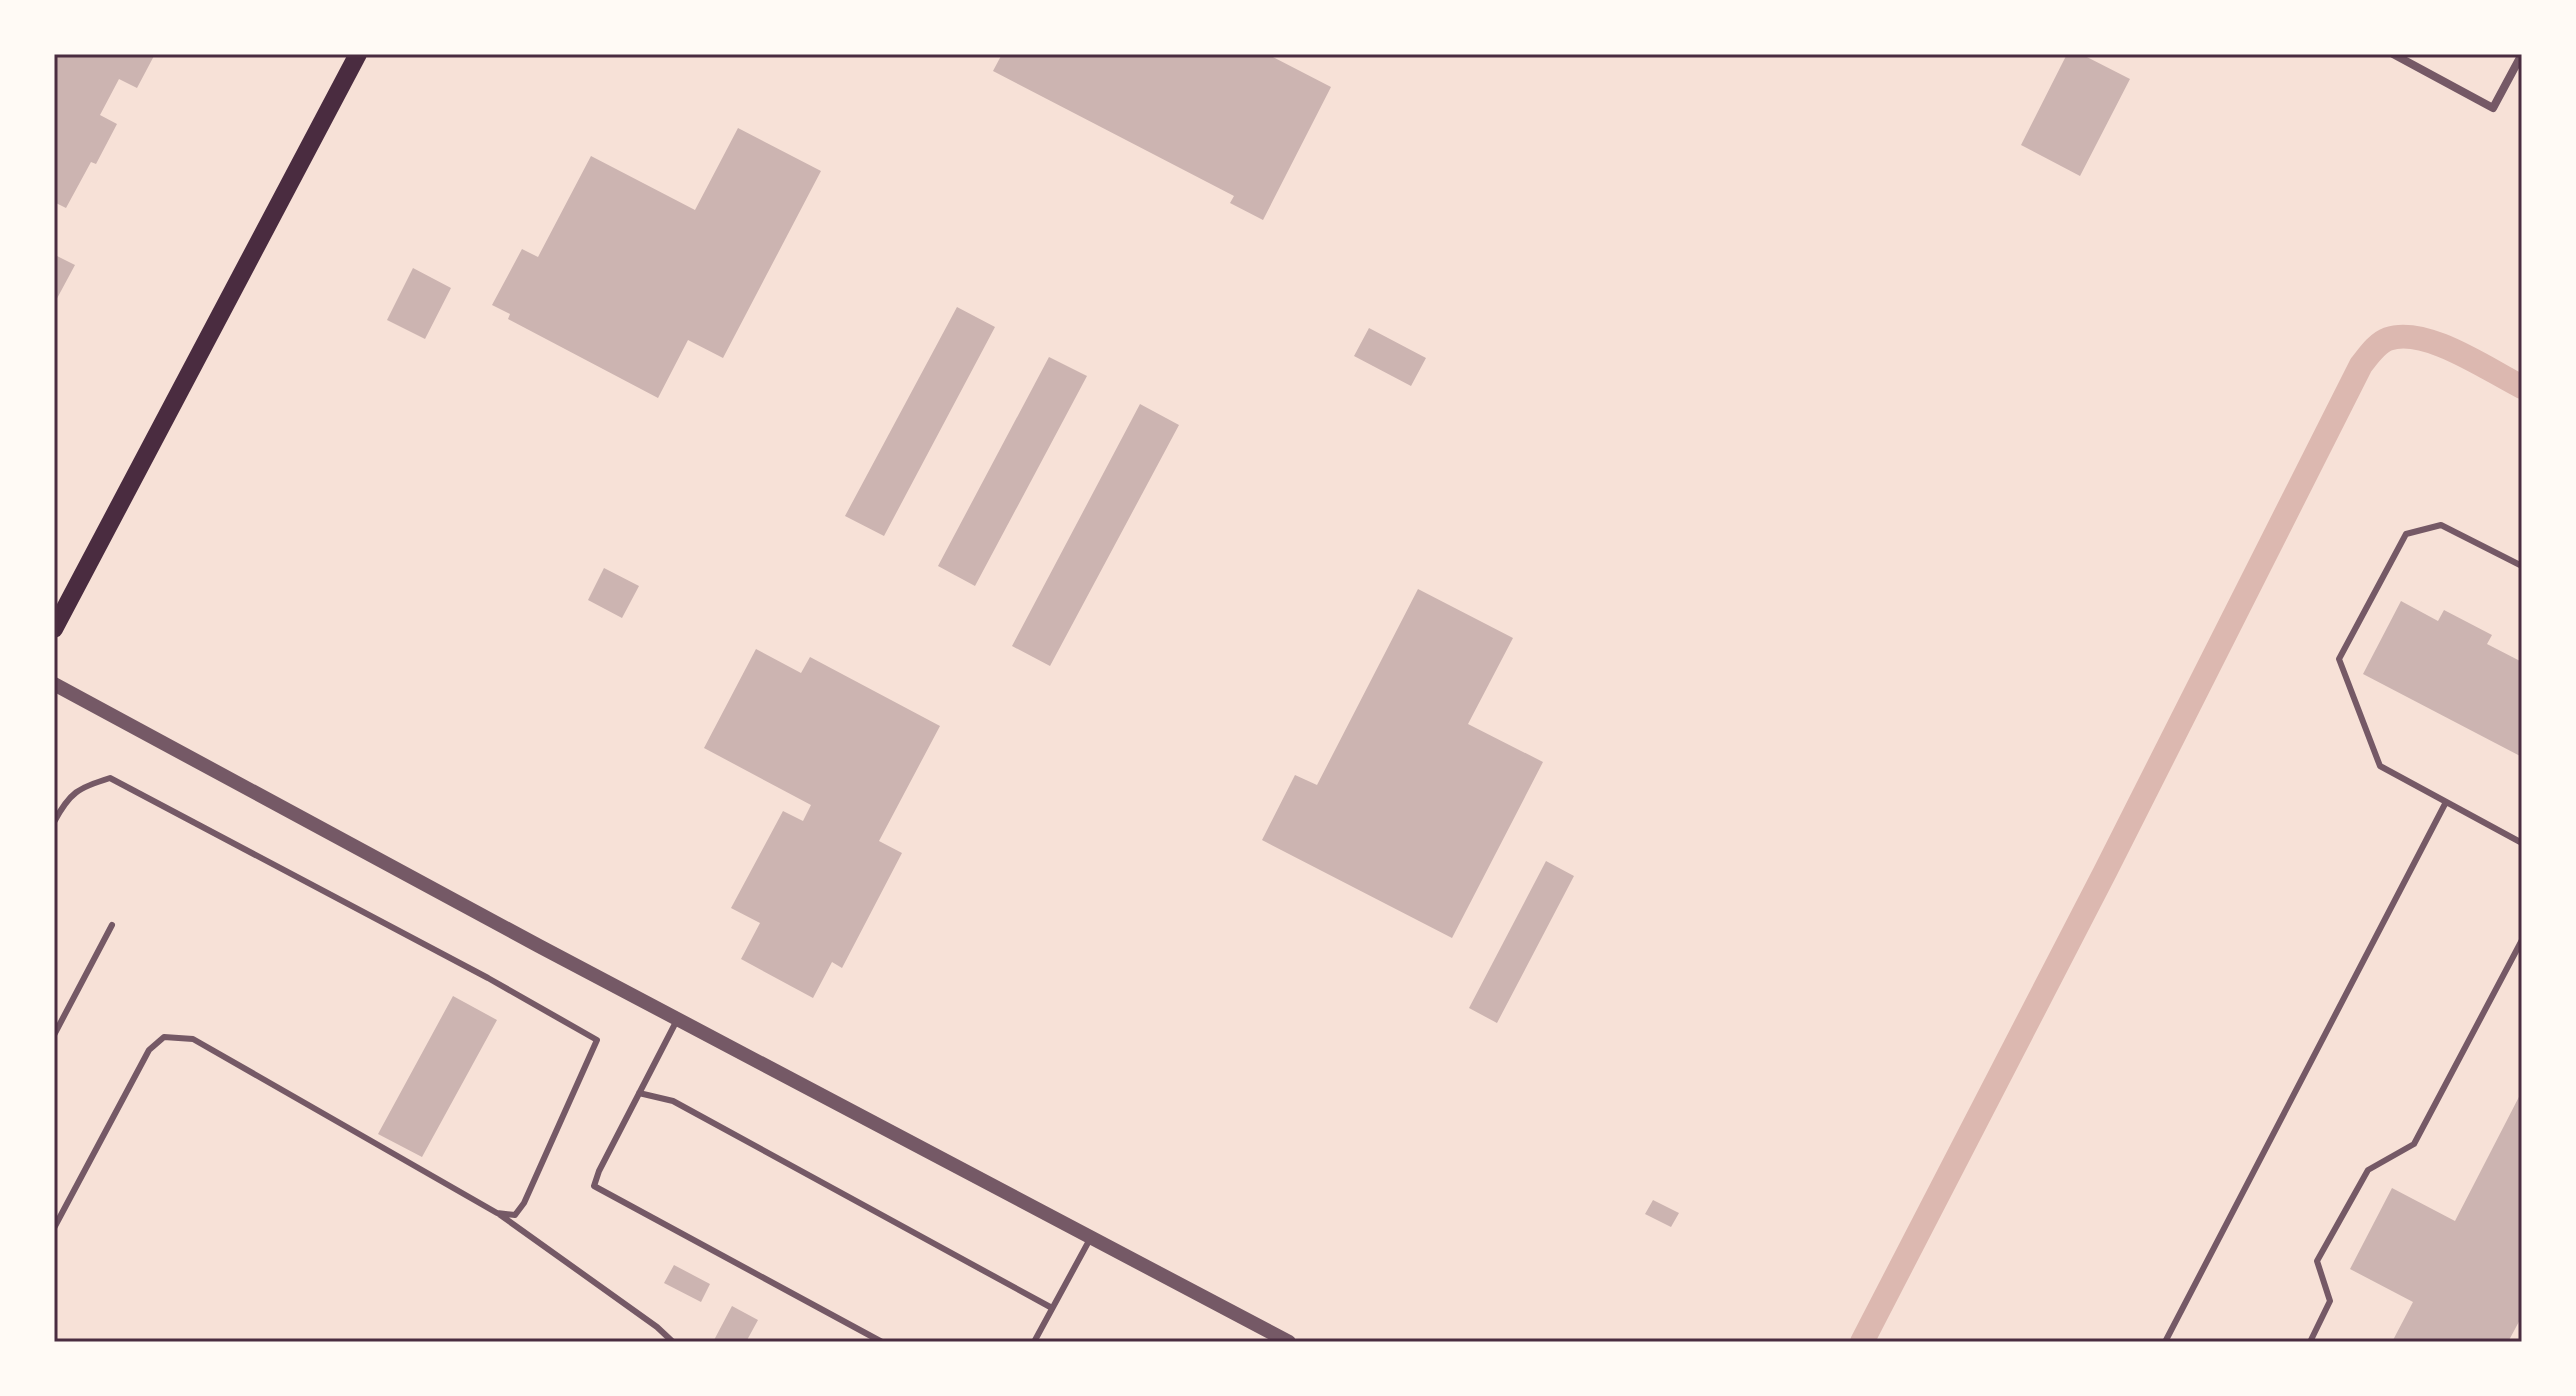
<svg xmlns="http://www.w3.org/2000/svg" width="2576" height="1396" font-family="Overpass,sans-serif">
	<rect width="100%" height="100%" fill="#f7e1d7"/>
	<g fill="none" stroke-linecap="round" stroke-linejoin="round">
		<path stroke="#dcb8b0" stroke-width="24" d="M1862,1342L2105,872L2361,365C2369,355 2377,343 2388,339C2426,326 2488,370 2522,387"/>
	</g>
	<path fill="#ccb4b1" d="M54,54H155L137,88L119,79L100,115L117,124L96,164L91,162L66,208L54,202Z
		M1002,54H1267L1331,87L1263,220L1230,203L1234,196L993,71Z
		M2067,54H2081L2130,79L2080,176L2021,145Z
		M738,128L821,171L723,358L688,340L658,398L508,319L510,314L492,305L522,249L538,257L591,156L695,210Z
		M57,256L75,265L54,304V262Z
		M413,268L451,288L425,339L387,320Z
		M957,307L995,327L884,536L845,516Z
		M1369,328L1426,358L1411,386L1354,356Z
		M1049,357L1087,376L975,586L938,566Z
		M1140,404L1179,425L1050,666L1012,646Z
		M604,568L639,586L622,618L588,600Z
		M1418,589L1513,638L1468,724L1543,762L1452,938L1262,840L1295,775L1317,785Z
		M2401,601L2438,621L2444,610L2492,635L2487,644L2522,662V757L2363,674Z
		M756,649L801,673L810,657L940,726L879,841L902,853L842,968L832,962L813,998L741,959L760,923L731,908L783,811L803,821L811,805L704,748Z
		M1546,861L1574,876L1497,1023L1469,1008Z
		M453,996L497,1020L422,1157L378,1134Z
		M2522,1091V1316L2508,1342H2392L2413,1302L2350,1269L2392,1188L2455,1221Z
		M1653,1200L1679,1213L1671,1227L1645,1214Z
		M674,1265L710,1284L701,1302L664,1283Z
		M732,1306L758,1320L746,1342H713Z"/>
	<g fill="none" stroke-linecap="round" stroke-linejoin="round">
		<path stroke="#755966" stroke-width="6" d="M2522,566L2441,525L2406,534L2339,659L2380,766L2522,843
			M54,822C70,792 78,788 110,778L488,978L597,1040L524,1203L515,1215L497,1213L193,1039L164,1037L149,1050L54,1228
			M677,1020L599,1171L594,1186L882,1342
			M54,1035L112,925
			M639,1093L673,1101L1052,1308
			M499,1214L657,1327L673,1342
			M1034,1342L1090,1239
			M2165,1342L2446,802
			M2310,1342L2330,1301L2317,1261L2368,1170L2414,1144L2522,940"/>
		<path stroke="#755966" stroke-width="8" d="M2393,54L2493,108L2522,54"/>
		<path stroke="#755966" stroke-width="14" d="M54,684L539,946L1289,1342"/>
		<path stroke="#4a2c40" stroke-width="18" d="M54,629L358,54"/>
	</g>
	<rect width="2576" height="1396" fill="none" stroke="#fffaf5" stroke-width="112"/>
	<rect x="56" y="56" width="2464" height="1284" fill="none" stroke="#4a2c40" stroke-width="3"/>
</svg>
